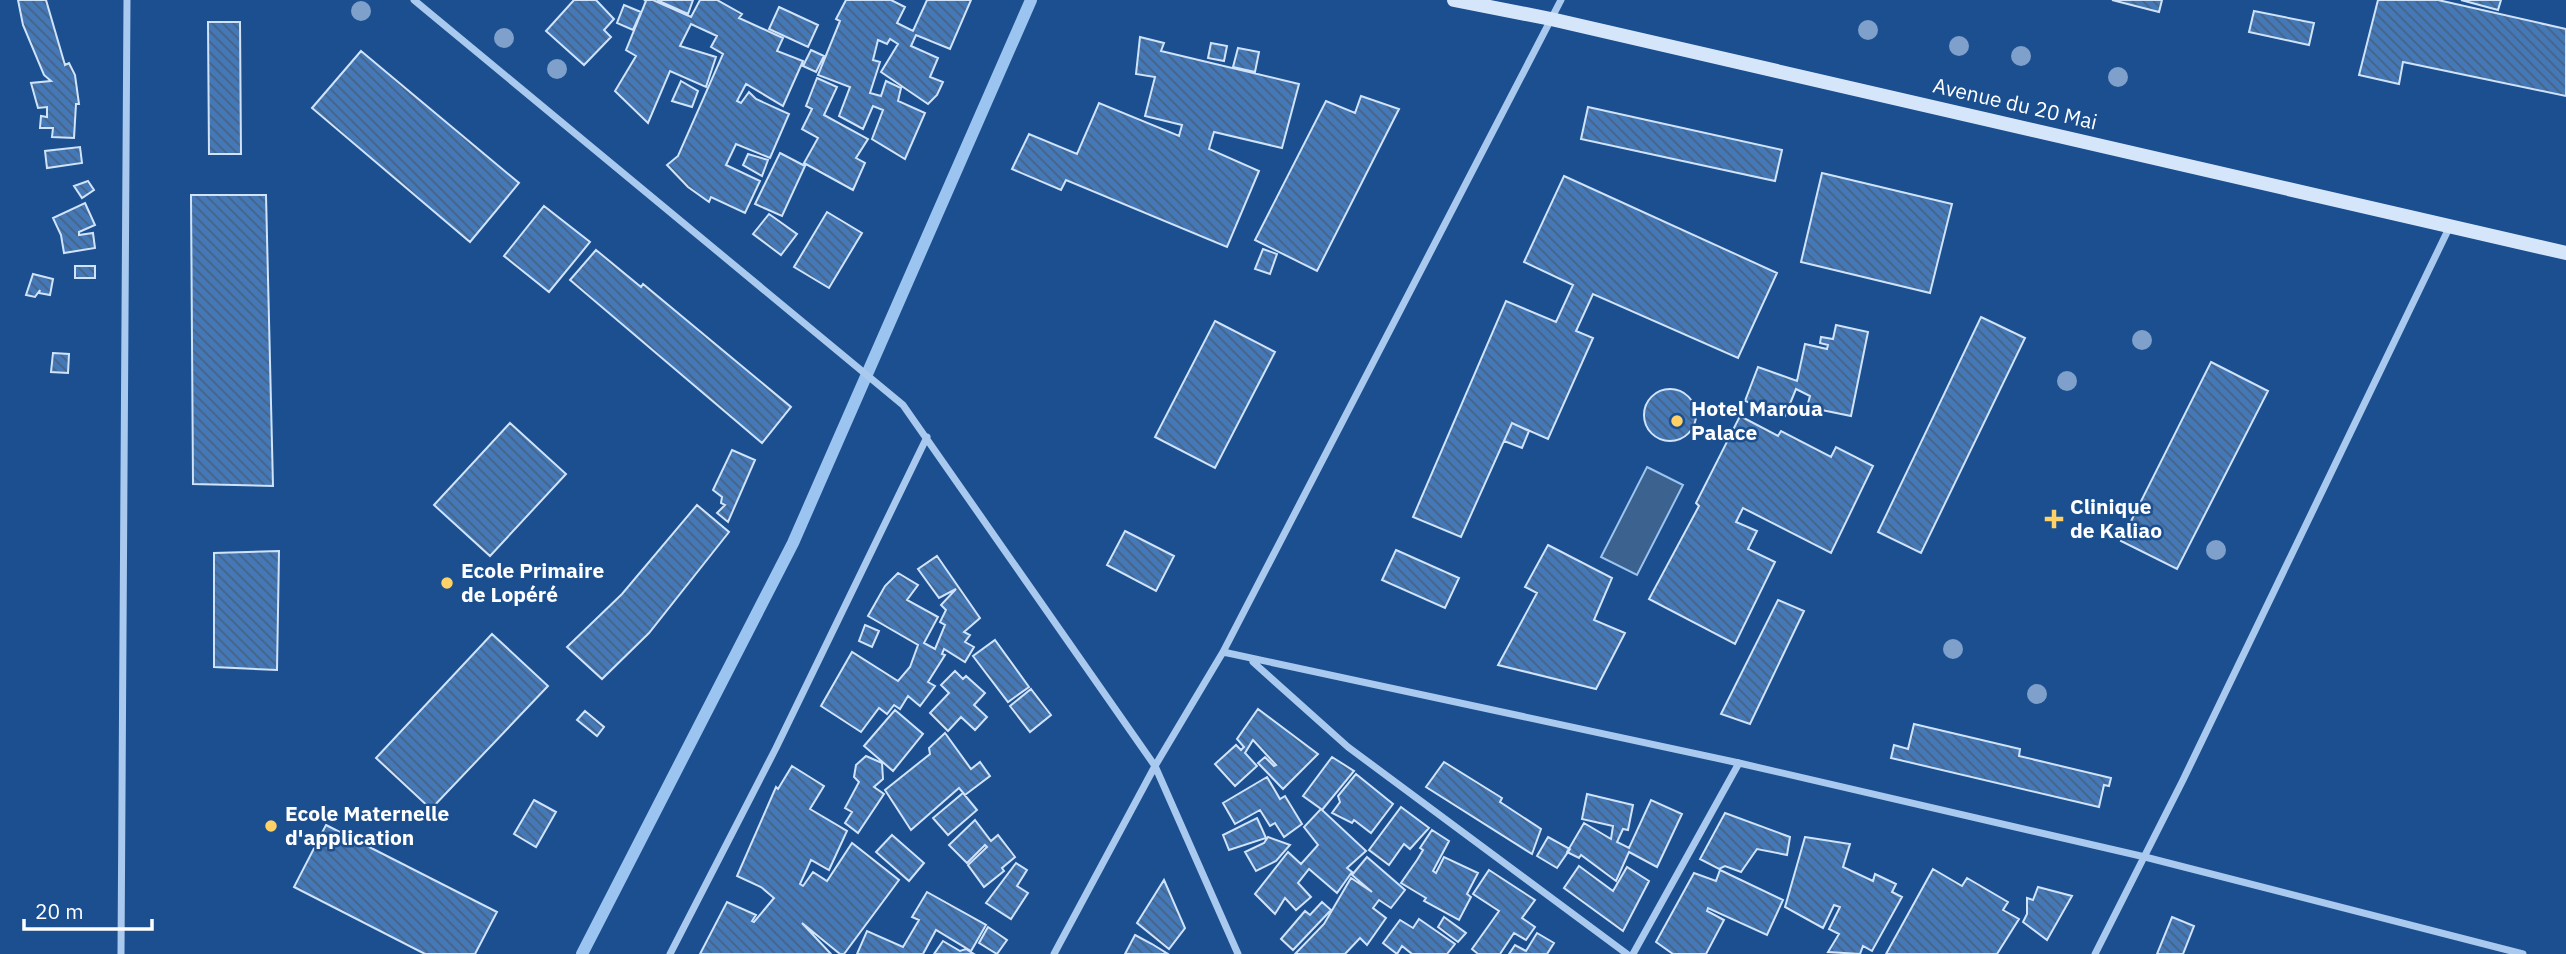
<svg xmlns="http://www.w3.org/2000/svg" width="2566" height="954" font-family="'IBM Plex Sans',sans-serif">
	<defs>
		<pattern id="building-back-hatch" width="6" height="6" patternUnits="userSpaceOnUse" patternTransform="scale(1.75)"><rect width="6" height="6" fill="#4478b7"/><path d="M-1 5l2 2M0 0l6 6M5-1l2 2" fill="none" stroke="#486282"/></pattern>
	</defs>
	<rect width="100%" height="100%" fill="#1b4f8f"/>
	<path fill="#3c6290" stroke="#9cc4f0" stroke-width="2" d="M1647,467L1683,485L1637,575L1601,557Z"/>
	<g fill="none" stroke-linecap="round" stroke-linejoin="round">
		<path stroke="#9cc4f0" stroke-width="12" d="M582,954L793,543L1031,0"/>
	</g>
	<path fill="url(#building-back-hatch)" stroke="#cfe3fa" stroke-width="2" d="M18,0H46L65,65L69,63L75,75L79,104H76L74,138L52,137L53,128H40L41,116L47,117V107L38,108L31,83L51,81L44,75L23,25Z
		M574,0H596L614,19L604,30L611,37L584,65L546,31Z
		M644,0H653L691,17L700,0H717L742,14L739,18L783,38L777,51L803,61L783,106L746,84L737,101L741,103L749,92L756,99L789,114L770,158L736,144L726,165L760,181L745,213L711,197L709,202L688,187L667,165L678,156L723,54L711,47L717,36L691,24L680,46L716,57L706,87L670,71L648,123L615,91L636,56L626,50L646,1Z
		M657,0H693L688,14Z
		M846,0H891L905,7L897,23L913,31L927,0H971L950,49L916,35L911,46L938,58L930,77L943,82L937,95L928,104L881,72L898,44L890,39L887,44L878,40L873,60L880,62L870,93L881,96L886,81L901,88L898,101L925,113L905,159L872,139L883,110L873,106L863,129L839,116L850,87L818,75L840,21L836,19Z
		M2112,0H2162L2159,12Z
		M2378,0H2438L2566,29V96L2403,62L2399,84L2359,75Z
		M2461,0H2501L2498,10Z
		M624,5L641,12L633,30L617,23Z
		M779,7L818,25L808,47L769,29Z
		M2254,11L2314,23L2309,45L2249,32Z
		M208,22H240L241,154H209Z
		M1140,37L1164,43L1161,51L1299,84L1282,148L1214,132L1209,149L1259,171L1227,247L1066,180L1061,190L1012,169L1029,134L1077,154L1099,103L1179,136L1182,125L1145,116L1155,77L1136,74Z
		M1211,43L1227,46L1224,61L1208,58Z
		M1238,48L1259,52L1255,72L1233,67Z
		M811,50L824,56L816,72L803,66Z
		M361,51L519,183L470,242L312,108Z
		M817,78L837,87L824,115L868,139L856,158L865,163L853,190L804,163L818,138L802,129L812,109L806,106Z
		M681,81L698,91L692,107L672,101Z
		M1361,96L1399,109L1317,271L1255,240L1326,101L1355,113Z
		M1588,107L1782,150L1775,181L1581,139Z
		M80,147L82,163L47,168L45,151Z
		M780,153L805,166L782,216L755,204Z
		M748,154L768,160L762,176L743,165Z
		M1822,173L1952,204L1930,293L1801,262Z
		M1564,176L1777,273L1738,358L1593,294L1576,331L1593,338L1548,439L1512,423L1461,537L1413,517L1506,301L1556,322L1573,285L1524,262Z
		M88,181L94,190L82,198L74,186Z
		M191,195H266L273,486L193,484Z
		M85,203L95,225L79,232V235L93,233L95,248L64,253L61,235L53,218Z
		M544,206L590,242L549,292L504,256Z
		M827,212L862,233L829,288L794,267Z
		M769,214L797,234L781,255L753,234Z
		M1263,249L1277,254L1270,274L1255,269Z
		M596,250L641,287L643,284L791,407L762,443L570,280Z
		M75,266H95V278H75Z
		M33,274L53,279L50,295L39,293L40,290L35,297L26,295Z
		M1981,317L2025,338L1921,553L1878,532Z
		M1215,321L1275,352L1215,468L1155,437Z
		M1836,325L1868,332L1851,416L1807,407L1810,396L1796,389L1785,416L1745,401L1758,367L1797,381L1805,344L1827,349L1828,345L1820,343L1821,337L1833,339Z
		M53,353L69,354L68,373L51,372Z
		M2211,362L2268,391L2177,569L2121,541Z
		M1644 415a26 26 0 1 1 52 0a26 26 0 1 1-52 0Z
		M1740,416L1778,436L1781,431L1831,457L1836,447L1873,466L1831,553L1743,508L1736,522L1757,531L1748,549L1775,562L1735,644L1649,599L1699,506L1696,503Z
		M510,423L566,474L490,556L434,505Z
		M1512,423L1529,431L1522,448L1504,441Z
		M732,450L755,460L728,522L717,513L725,505L721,503L722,497L713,490Z
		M697,505L729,532L649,633L602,679L567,647L622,594Z
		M1125,531L1174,556L1156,591L1107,565Z
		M1548,545L1612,578L1594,620L1625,633L1596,689L1498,665L1537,593L1525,587Z
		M1396,550L1459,578L1445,608L1382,580Z
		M279,551L277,670L214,667V553Z
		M937,556L980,618L964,632L970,635L965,642L974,647L965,662L944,649L942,654L945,655L928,682L935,686L920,706L908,696L900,709L894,705L887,714L879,708L861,732L821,706L852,652L898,681L910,667L918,645L868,616L885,586L898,573L918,585L907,600L938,617L924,643L935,649L945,625L940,622L946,610L941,605L956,589L939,598L918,569Z
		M1778,600L1804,611L1750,724L1721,714Z
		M865,625L879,631L872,647L859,641Z
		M492,634L548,686L431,809L376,758Z
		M995,640L1029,687L1008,702L973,656Z
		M955,671L963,679L966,676L985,693L974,705L987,717L975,730L961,717L948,731L930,713L949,693L941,685Z
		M1031,689L1051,715L1030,732L1010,706Z
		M1258,709L1318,754L1283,789L1258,763L1265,757L1274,766L1276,765L1253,740L1245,753L1257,766L1235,786L1215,764L1236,745L1241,750L1244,747L1237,739Z
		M895,710L923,734L893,771L864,746Z
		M585,711L604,727L597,736L577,720Z
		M1914,724L2020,749L2019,756L2111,778L2109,786L2104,785L2099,807L1891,758L1894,745L1908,749Z
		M945,733L971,769L980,762L990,776L965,795L959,788L911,830L885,790L930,754L929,748Z
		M866,756L882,763L883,779L874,787L884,794L858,833L845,823L852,812L845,808L859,782L854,777L856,765Z
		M1332,757L1354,771L1322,810L1366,851L1347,868L1352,872L1337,893L1309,869L1298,883L1311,897L1296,910L1285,898L1275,914L1255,894L1288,852L1301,864L1318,845L1304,827L1321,809L1303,796Z
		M1444,762L1502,798L1500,802L1541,829L1532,854L1426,787Z
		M792,766L824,786L810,809L847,831L829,870L811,860L800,884L803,886L813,872L827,881L852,843L899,880L844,954H840L802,923L831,954H700L727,902L756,915L752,921L754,922L774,898L761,887L737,876L776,787L778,789Z
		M1356,774L1393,804L1371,833L1354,820L1352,823L1332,813L1340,802L1338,796Z
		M1267,777L1280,799L1285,796L1302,824L1284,837L1275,823L1270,826L1260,810L1235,824L1223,803Z
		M963,793L977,810L948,835L933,818Z
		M1587,794L1633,805L1628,830L1623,829L1617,842L1629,848L1651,800L1682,814L1657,867L1629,852L1616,881L1581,855L1579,858L1567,852L1584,823L1611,839L1613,826L1582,819Z
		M534,800L556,812L536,847L514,834Z
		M1401,807L1429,828L1410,849L1404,844L1389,865L1369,850Z
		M1725,813L1790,837L1787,855L1757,849L1741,872L1725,866L1719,869L1700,859Z
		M1257,818L1266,838L1229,850L1223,835Z
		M975,820L991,841L998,835L1015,857L1002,868L1004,871L984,887L968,865L987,847L985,845L967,863L949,845Z
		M326,825L497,912L475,954H425L294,887Z
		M1432,830L1449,841L1433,871L1436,873L1444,857L1478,873L1467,894L1471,897L1459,920L1424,901L1426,898L1401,883L1417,860L1423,850L1420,848Z
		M892,835L924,863L909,881L876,852Z
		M1268,837L1290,845L1276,861L1256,871L1245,852L1264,843Z
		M1548,837L1570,849L1557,868L1537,856Z
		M1805,837L1850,844L1843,867L1873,881L1875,874L1896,884L1892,892L1902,897L1872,951L1863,946L1860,954L1828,952L1839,934L1829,929L1840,907L1834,905L1823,928L1785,907Z
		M1367,857L1405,890L1391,908L1379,900L1373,908L1386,918L1367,945L1360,938L1345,954H1295L1324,924L1351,878L1372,892L1352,875Z
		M1016,863L1027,870L1017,886L1028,893L1011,919L986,903Z
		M1579,866L1613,891L1627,867L1649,881L1623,931L1564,888Z
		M1933,869L1962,886L1967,878L2008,902L2003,910L2019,919L1997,954H1886Z
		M1489,870L1535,900L1522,918L1535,927L1526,940L1514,933L1500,954H1478L1472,949L1499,911L1473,894Z
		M1720,870L1783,900L1767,935L1708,908L1707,911L1724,920L1706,954H1673L1656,942L1694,873L1716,881Z
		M1164,880L1185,928L1169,949L1137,923Z
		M2038,887L2072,896L2047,940L2023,922L2027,914V898L2033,900Z
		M927,892L986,925L971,951L936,930L923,954H857L867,931L903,947L919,920L912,917Z
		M1322,902L1331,910L1293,950L1281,939L1305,911L1310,915Z
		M1444,917L1466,933L1458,942L1438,927Z
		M2172,917L2194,926L2183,954H2157Z
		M1419,919L1455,944L1447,954H1412L1402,946L1397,954L1383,943L1400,920L1413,928Z
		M988,927L1007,940L997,954L979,943Z
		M1537,933L1554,943L1547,954H1509L1515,945L1526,951Z
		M1135,935L1152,944L1168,954H1125Z
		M943,941L960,951L966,949L974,954H934Z"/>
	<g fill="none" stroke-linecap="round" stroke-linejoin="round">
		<path stroke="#a9c9ee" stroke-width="7" d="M414,0L903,405L1155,766L1238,954
			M1223,652L1739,763L2145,857L2523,954
			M1253,662L1348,747L1627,954
			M121,954L127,0
			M670,954L776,748L927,437
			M1054,954L1155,766L1223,652L1561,0
			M1633,954L1739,763
			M2095,954L2183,780L2450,226"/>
		<path stroke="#d6e6fa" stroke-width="14" d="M1454,0L1551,19L2566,253"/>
	</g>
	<g fill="#7ea0ca">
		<circle cx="361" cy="11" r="10"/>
		<circle cx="1868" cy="30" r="10"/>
		<circle cx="504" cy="38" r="10"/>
		<circle cx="1959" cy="46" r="10"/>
		<circle cx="2021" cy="56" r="10"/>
		<circle cx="557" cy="69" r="10"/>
		<circle cx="2118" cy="77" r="10"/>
		<circle cx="2142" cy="340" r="10"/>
		<circle cx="2067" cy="381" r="10"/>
		<circle cx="2216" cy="550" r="10"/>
		<circle cx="1953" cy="649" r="10"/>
		<circle cx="2037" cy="694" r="10"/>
	</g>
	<g fill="#ffd166" stroke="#1b4f8f" stroke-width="2.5">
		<circle cx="1677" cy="421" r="7"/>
		<path d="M2050.5 508.5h7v7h7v7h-7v7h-7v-7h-7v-7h7z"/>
		<circle cx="447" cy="583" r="7"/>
		<circle cx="271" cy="826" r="7"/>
	</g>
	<g text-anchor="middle" stroke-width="5" stroke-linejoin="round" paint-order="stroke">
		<g font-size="21" fill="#fff" stroke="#1b4f8f">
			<text transform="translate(2015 104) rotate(13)" y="7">Avenue du 20 Mai</text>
		</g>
		<g font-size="21" font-weight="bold" fill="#fff" stroke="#1b4f8f" text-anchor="start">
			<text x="1691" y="416">Hotel Maroua<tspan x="1691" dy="24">Palace</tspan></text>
			<text x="2070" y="514">Clinique<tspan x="2070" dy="24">de Kaliao</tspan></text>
			<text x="461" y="578">Ecole Primaire<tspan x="461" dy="24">de Lopéré</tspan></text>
			<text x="285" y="821">Ecole Maternelle<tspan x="285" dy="24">d'application</tspan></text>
		</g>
	</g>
	<path d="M24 919v10h128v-10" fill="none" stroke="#ffffff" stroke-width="3.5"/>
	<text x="35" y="919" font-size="21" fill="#ffffff" stroke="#1b4f8f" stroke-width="5" paint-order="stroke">20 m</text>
</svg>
